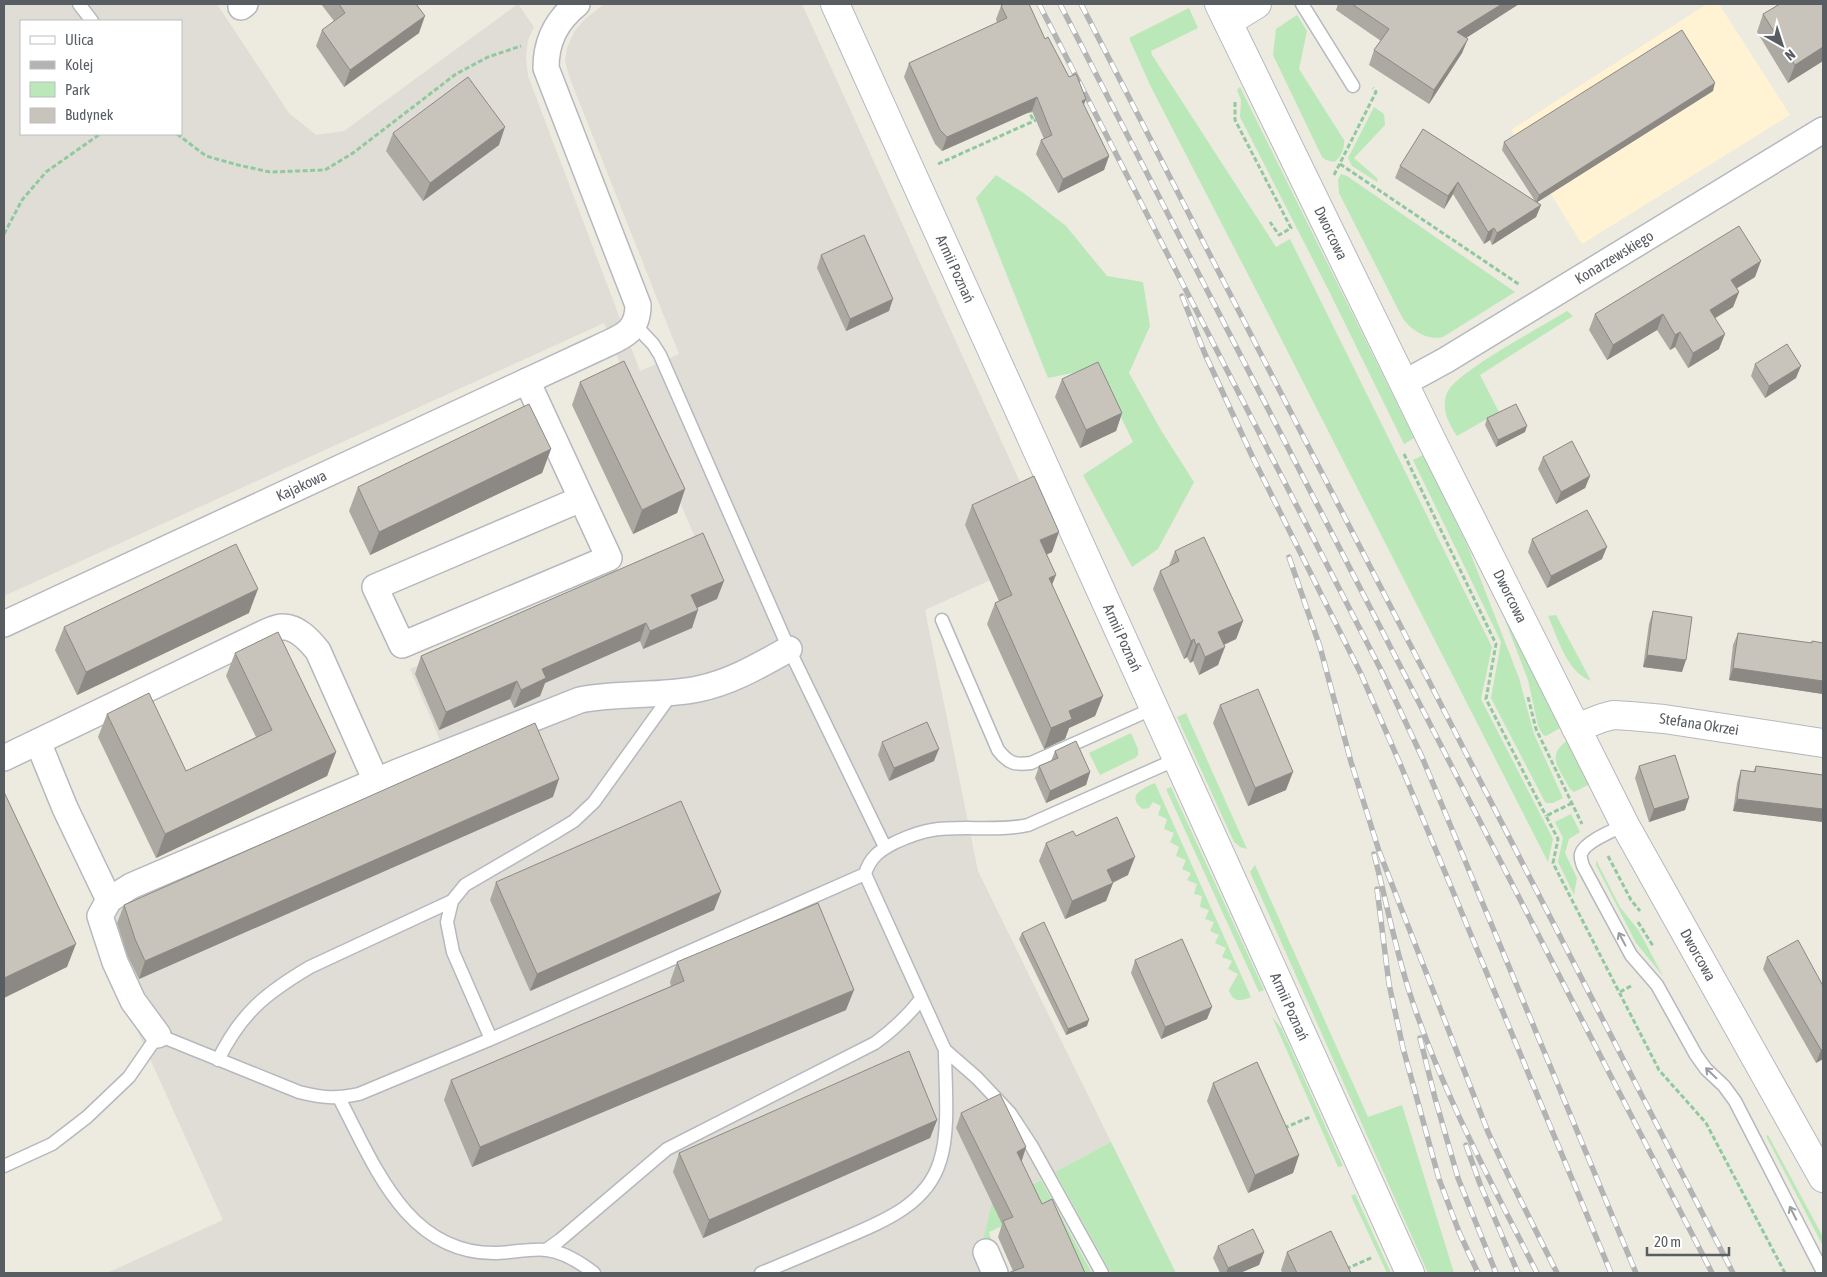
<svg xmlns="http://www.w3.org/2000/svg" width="1827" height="1277" font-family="'Asap Condensed',sans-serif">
	<rect width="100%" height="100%" fill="#edeadf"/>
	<path fill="#fff3d3" d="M1707,4H1719L1790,115L1582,244L1511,130Z"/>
	<path fill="#e0ddd7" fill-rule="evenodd" d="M4,4H217L289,113L316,135L344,131L518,4L534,27L528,40L526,58L528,76L640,371L679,354L569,76L565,61L567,48L574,32L584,20L604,4H802L1052,552L925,610L978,871L1111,1142L991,1206L984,1273H107L223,1220L88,922L452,769L410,669L698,544L625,376L604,323L4,596ZM21,21H181V134H21Z"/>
	<path fill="#bae8b9" d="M1189,8L1198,28L1151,51L1152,55L1276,247L1290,239L1492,647L1481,699L1553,839L1548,862L1269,315L1151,87L1129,38Z
		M1297,15L1307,31L1299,69L1344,140C1345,148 1341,158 1334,162L1326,160L1322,157L1273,55L1276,29Z
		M1240,87L1414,438L1404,444L1330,293L1240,117L1241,100L1237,90Z
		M1374,107L1384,114L1385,125L1354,158L1378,179L1377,182L1352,166L1348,158Z
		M1341,174L1347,176L1515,292L1443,337C1428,341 1410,330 1402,317L1339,193L1338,180Z
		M996,175L1025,194L1066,226L1107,276L1143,282L1150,326L1129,373L1162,432L1194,482L1158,549L1132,567L1083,475L1133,442L1097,368L1048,378L976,198Z
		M1567,311L1573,316L1480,375L1499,412L1457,436C1448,422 1441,409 1447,393C1454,373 1545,325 1567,311Z
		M1423,455L1468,547L1519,678L1534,734L1563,798L1553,803H1546L1544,800L1491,698L1501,642L1413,460Z
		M1497,599L1560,724V728L1546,736L1543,735L1538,726L1528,680Z
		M1556,615L1591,681C1566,671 1558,638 1548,616Z
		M1186,713L1247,849L1240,847L1234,842L1177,717Z
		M1131,733L1138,749V755L1135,758L1100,775L1089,753Z
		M1567,741L1590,784L1574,792L1570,789C1560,769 1545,756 1567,741Z
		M1155,783L1251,997C1242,1001 1232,1003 1229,990L1238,974L1228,969L1232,961L1222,957L1226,948L1215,943L1219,935L1210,931L1214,922L1205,919L1209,910L1200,907L1202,896L1194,894L1197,884L1187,880L1191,873L1182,869L1186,860L1176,856L1179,847L1170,842L1174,833L1164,829L1167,819L1158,815L1161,806L1153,802L1149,808L1143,809C1125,796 1143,788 1155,783Z
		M1171,787L1264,990L1259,992L1166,789Z
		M1571,814L1580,832L1569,839L1565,853L1577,878L1574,895L1558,862L1563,838L1555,822Z
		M1596,860L1620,907L1639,931L1663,976L1636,943L1596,865Z
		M1255,865L1368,1117L1402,1105L1454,1273H1428L1250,872Z
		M1272,1017L1282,1029L1343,1166L1338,1167Z
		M1768,1135L1823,1237V1246L1766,1136Z
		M1111,1142L1176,1273H1111L1055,1172Z
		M1041,1180L1092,1273H1078L1047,1205L989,1232L993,1245L981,1250L991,1206Z
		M1355,1194L1391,1273H1387L1351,1196Z"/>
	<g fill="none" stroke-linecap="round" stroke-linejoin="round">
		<defs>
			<path id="service" d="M79,4L92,21
				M1302,4L1353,86
				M635,325L653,344L660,355L789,649L885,847
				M942,620L998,750C1009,764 1015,765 1031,763L1154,708
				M1625,825C1614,830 1584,842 1581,854C1580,859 1582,862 1583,866L1631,955L1657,985L1696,1055L1706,1069L1724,1086L1735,1101L1823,1272
				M491,1039L453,952L447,922L452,901L465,885L556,832L574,821L594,802L673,692
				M218,1060C241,1013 266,993 310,967L452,901
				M339,1098C374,1164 406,1253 494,1253C511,1253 530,1248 547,1250C564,1252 581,1263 594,1273
				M4,1166L52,1144L87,1117L129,1077L158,1035L299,1092C323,1098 335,1099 359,1094L491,1039L865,874
				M546,1250L560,1240L667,1149L875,1043C893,1030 907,1017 921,999
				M761,1273C786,1263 811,1252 835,1242C876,1224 926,1208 940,1161C950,1131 945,1083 945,1050
				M1102,1273L1031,1145L1010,1113L977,1078L945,1050L865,874C870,857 880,850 896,842C907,837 919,832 932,830C964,825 997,832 1028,825L1177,759"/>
			<g id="minor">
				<path d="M241,7L245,4"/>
				<path d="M527,381L609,558L402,645L375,587L581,499"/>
				<path id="s1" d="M1404,383L1446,360L1823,130"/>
				<path id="s2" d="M4,624L598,348C620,337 638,334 638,305L546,68C546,41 556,21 577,4"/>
				<path d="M38,742L65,808L109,900"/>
				<path d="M4,758L266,632C271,630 277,627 282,627C297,626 310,641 318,651L376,781"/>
				<path d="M158,1035L133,1001L115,962L100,916L109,900L131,886L395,773L580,700C619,692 659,697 698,689C732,682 760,665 789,649"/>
				<path d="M986,1252L995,1273"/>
			</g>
			<g id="tertiary">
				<path id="s3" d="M1219,4L1432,441L1625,825L1823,1178"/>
				<path d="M1228,22L1257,4"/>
				<path id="s4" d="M1576,728L1602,718L1613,715L1630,716L1664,719L1823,743"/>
			</g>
			<g id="secondary">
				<path id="s5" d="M835,4L1410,1273"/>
			</g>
		</defs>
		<use href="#service" stroke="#b5b9be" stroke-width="15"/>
		<use href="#minor" stroke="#b5b9be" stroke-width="28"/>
		<use href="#tertiary" stroke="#b5b9be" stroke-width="30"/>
		<use href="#secondary" stroke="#b5bac0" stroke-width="30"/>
		<path stroke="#91c99f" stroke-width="3" stroke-dasharray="5 2.5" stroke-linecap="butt" d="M1235,102V120L1291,228L1279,235L1270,222
			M1033,110L1029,112L1034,121
			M177,134L206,156L238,165L270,172L325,170L353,153L456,74L488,57L521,46
			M938,164L1036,120
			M1340,164L1520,285
			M1334,175L1376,92L1373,88
			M4,234L22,200L46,172L100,134
			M1404,454L1496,644L1486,699L1546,816
			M1528,697L1536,729L1582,824
			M1572,803L1546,816L1558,839L1553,863L1659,1070L1706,1123L1785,1273
			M1608,856L1631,900L1640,911
			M1638,922L1653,946
			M1620,992L1631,986
			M1284,1128L1310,1117
			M1346,1269L1373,1257"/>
		<use href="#service" stroke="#fff" stroke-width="12"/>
		<use href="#minor" stroke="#fff" stroke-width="25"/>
		<use href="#tertiary" stroke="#fff" stroke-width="28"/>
		<use href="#secondary" stroke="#fff" stroke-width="28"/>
		<defs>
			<path id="rail" d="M1039,4L1381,670L1422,757L1636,1273
				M1060,4L1712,1273
				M1081,4L1733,1273
				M1182,296L1205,354L1253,458L1361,674L1401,766L1611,1273
				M1289,557L1320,647L1351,762L1379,851L1488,1132L1509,1177L1557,1273
				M1374,854C1386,900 1395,948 1410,994C1442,1092 1491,1182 1537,1273
				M1377,889L1389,984L1403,1048L1439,1179L1459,1232L1478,1273
				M1420,1038L1435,1098L1458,1178L1496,1273
				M1466,1145L1480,1184L1518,1273"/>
		</defs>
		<use href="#rail" stroke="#b2b3b3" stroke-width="5.5"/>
		<use href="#rail" stroke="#fff" stroke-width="4" stroke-dasharray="11" stroke-linecap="butt"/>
	</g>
	<path fill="#aca9a2" d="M321,4H416L419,33L344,87L316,46L322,30L334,21Z
		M1338,4H1519L1466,38L1462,53L1429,104L1369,65L1374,50L1381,41L1336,10Z
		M1823,4V61L1788,83L1757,32L1763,14Z
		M1001,6L1045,39L1069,77L1084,106L1109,156L1104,170L1058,193L1036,154L1041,140L1044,139L1032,111L942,151L935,144L904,77L909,63L997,23L996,19Z
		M1713,91L1537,202L1541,205L1536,217L1492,245L1490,240L1484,244L1453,194L1444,209L1395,178L1400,166L1535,201L1502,150L1504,142Z
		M393,133L499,145L423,201L386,151Z
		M821,255L889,311L846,331L817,268Z
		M1755,277L1737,288L1739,292L1733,307L1715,318L1719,349L1688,368L1675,347L1670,350L1657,330L1607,360L1589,330L1595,314Z
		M1755,364L1796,378L1765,398L1751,376Z
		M1062,379L1122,413L1116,431L1080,448L1055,397Z
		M580,382L685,489L677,513L633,534L572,405Z
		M1487,418L1525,432L1496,447L1485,425Z
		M551,449L542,473L370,555L349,511L358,487Z
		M1543,457L1590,476L1585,488L1556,504L1538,469Z
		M972,505L1052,552L1046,555L1052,585L1103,696L1095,716L1069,728L1065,739L1044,749L987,624L995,603L999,601L965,525Z
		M1532,539L1602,559L1547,588L1528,552Z
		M1175,551L1243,621L1236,639L1224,645L1218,665L1199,675L1193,661L1190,663L1187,657L1184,659L1153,589L1160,571L1169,566Z
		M717,599L697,608L692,628L643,649L640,641L545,683L540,696L514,708L510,699L439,730L415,674L421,656Z
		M1653,611L1682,672L1643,667L1649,624Z
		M249,613L77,695L55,650L64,627Z
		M1738,633L1811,643H1823V694L1729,680L1733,645Z
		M235,653L336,752L327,776L156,858L98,737L107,714L186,771L256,737L226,676Z
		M1220,705L1286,790L1248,806L1213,723Z
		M882,742L934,761L889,781L878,755Z
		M1055,751L1090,772L1086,785L1046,803L1035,778L1039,766L1051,761Z
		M1639,766L1685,810L1649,822L1635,778Z
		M1756,766L1823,775V822L1733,811L1737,783L1741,770L1753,772Z
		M553,797L139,979L128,957L117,923L124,905Z
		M1076,836L1128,875L1113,883L1106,901L1065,919L1039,861L1046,843Z
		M496,882L714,910L530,991L490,900Z
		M1022,933L1087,1026L1066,1035L1019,939Z
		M1767,957L1823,986V1059L1816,1063L1763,969Z
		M1135,960L1207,1019L1161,1039L1131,973Z
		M677,962L846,1010L472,1167L444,1100L451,1080L671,986L670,982Z
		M1213,1083L1299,1155L1293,1173L1248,1193L1207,1101Z
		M961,1113L1026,1147L1021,1162L1042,1204L1085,1273L1013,1271L998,1237L1002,1224L956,1128Z
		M937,1120L930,1138L703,1238L673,1172L679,1153Z
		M1218,1246L1264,1252L1259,1265L1240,1273H1220L1213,1258Z
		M1287,1252L1351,1273H1282L1281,1270Z"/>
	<path fill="#8c8984" d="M1502,4H1519L1452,47L1457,32Z
		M425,16L419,33L344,87L350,70Z
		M1468,39L1462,53L1429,104L1434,90Z
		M1823,47V61L1788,83L1795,65Z
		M1715,83L1713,91L1536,203L1539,195Z
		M1037,97L1032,111L942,151L947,137Z
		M1086,99L1081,112L1082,101Z
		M505,127L499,145L423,201L430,183Z
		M1109,156L1104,170L1058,193L1063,179Z
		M1458,182L1453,194L1444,209L1448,196Z
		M1541,205L1536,217L1492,245L1497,233Z
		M1494,228L1490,240L1484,244L1488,232Z
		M1761,261L1755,277L1726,295L1731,280Z
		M1739,292L1733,307L1704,325L1710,310Z
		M893,299L889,311L846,331L850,319Z
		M1663,314L1657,330L1607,360L1613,345Z
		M1680,332L1675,347L1670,350L1675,335Z
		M1725,334L1719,349L1688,368L1693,353Z
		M1801,366L1796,378L1765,398L1769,386Z
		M1122,413L1116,431L1080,448L1086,430Z
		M1527,426L1525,432L1496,447L1498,440Z
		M551,449L542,473L370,555L379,532Z
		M1590,476L1585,488L1556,504L1561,492Z
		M685,489L677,513L633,534L642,510Z
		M1059,532L1052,552L1032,561L1040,540Z
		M1607,547L1602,559L1547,588L1551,576Z
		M1056,575L1048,595L1049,578Z
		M724,581L717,599L685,613L691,595Z
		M258,589L249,613L77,695L86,672Z
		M698,610L692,628L643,649L650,631Z
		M1243,621L1236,639L1212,650L1218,632Z
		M646,623L640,641L545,683L540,696L514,708L521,690L542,669Z
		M1194,639L1187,657L1184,659L1191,641Z
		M1199,643L1193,661L1190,663L1196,645Z
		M1225,647L1218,665L1199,675L1205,657Z
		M1647,655L1686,660L1682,672L1643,667Z
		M1733,668L1823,681V694L1729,680Z
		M517,681L510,699L439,730L446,712Z
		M1103,696L1095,716L1069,728L1065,739L1044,749L1051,728L1069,711Z
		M939,749L934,761L889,781L894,768Z
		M336,752L327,776L156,858L165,834Z
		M1090,772L1086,785L1046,803L1050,791Z
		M1293,772L1286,790L1248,806L1255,788Z
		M559,779L553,797L139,979L145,961Z
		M1689,798L1685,810L1649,822L1654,809Z
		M1737,799L1823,809V822L1733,811Z
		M1135,857L1128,875L1100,888L1107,870Z
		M1113,883L1106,901L1065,919L1072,901Z
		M721,892L714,910L530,991L537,974Z
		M76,944L67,967L4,998V978Z
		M854,990L846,1010L472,1167L480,1147Z
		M1212,1007L1207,1019L1161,1039L1165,1027Z
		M1089,1020L1087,1026L1066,1035L1068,1029Z
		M1823,1049V1059L1816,1063L1821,1050Z
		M937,1120L930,1138L703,1238L709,1220Z
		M1026,1147L1021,1163L1017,1152Z
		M1299,1155L1293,1173L1248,1193L1255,1175Z
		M1264,1252L1259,1265L1240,1273H1226L1228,1268Z"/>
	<path fill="#c8c4bc" stroke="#8c8984" d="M339,4H416L425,16L350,70L322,30L345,13Z
		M1004,4H1029L1045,39L1048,37L1069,77L1076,74L1086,99L1082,101L1109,156L1063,179L1041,140L1052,135L1037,97L947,137L940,130L909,63L1007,18L1001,6Z
		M1352,4H1502L1457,32L1468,39L1434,90L1374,50L1389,29Z
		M1780,4H1823V47L1795,65L1763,14Z
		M1682,30L1715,83L1539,195L1504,142Z
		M468,77L505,127L430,183L393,133Z
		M1423,129L1541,205L1497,233L1494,228L1488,232L1458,182L1448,196L1400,166Z
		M1739,226L1761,261L1731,280L1739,292L1710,310L1725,334L1693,353L1680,332L1675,335L1663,314L1613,345L1595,314Z
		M864,235L893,299L850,319L821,255Z
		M1787,344L1801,366L1769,386L1755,364Z
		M624,361L685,489L642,510L580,382Z
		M1098,362L1122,413L1086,430L1062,379Z
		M529,404L551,449L379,532L358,487Z
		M1516,404L1527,426L1498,440L1487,418Z
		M1572,441L1590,476L1561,492L1543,457Z
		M1034,476L1059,532L1040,540L1056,575L1049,578L1103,696L1069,711L1072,719L1051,728L995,603L1012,595L972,505Z
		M1587,510L1607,547L1551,576L1532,539Z
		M703,533L724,581L691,595L698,610L650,631L646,623L542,669L546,678L521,690L517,681L446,712L421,656Z
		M1204,537L1243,621L1218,632L1225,647L1205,657L1199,643L1196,645L1194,639L1191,641L1160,571L1179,561L1175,551Z
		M236,544L258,589L86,672L64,627Z
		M1653,611L1692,617L1686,660L1647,655Z
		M278,632L336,752L165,834L107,714L149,693L186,771L272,730L235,653Z
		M1738,633L1812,643V641L1823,643V681L1733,668Z
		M1258,689L1293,772L1255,788L1220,705Z
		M927,722L939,749L894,768L882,742Z
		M535,723L559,779L145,961L135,939L124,905Z
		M1076,741L1090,772L1050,791L1039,766L1058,758L1055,751Z
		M1675,755L1689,798L1654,809L1639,766Z
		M1756,766L1823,775V809L1737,799L1741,770L1755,772Z
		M4,792L76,944L4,978Z
		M681,801L721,892L537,974L496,882Z
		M1117,817L1135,857L1107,870L1113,883L1072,901L1046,843L1073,831L1076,836Z
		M818,903L854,990L480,1147L451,1080L684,981L677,962Z
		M1044,922L1089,1020L1068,1029L1022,933Z
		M1182,939L1212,1007L1165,1027L1135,960Z
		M1798,940L1823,986V1049L1821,1050L1767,957Z
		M909,1051L937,1120L709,1220L679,1153Z
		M1257,1062L1299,1155L1255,1175L1213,1083Z
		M1000,1094L1026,1147L1017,1152L1042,1204L1052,1199L1085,1273H1008L1024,1267L1003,1221L1013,1217L961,1113Z
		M1253,1229L1264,1252L1228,1268L1218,1246Z
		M1331,1231L1351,1273H1297L1287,1252Z"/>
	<defs><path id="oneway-shaft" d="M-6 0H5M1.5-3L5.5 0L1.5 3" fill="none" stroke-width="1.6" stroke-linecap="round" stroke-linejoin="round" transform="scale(1.25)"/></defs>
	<g stroke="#9b9ea1">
		<use href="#oneway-shaft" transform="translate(1622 939) rotate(-118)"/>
		<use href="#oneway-shaft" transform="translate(1711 1073) rotate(-136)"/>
		<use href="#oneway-shaft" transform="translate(1793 1213) rotate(-117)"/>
	</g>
	<g text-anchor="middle" stroke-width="5" stroke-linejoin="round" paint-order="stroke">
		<g font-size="15" fill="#585d62" stroke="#fff">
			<text dy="5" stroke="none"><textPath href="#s3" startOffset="255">Dworcowa</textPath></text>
			<text dy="5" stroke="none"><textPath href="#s1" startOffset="245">Konarzewskiego</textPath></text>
			<text dy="5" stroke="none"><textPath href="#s5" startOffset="291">Armii Poznań</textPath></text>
			<text dy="5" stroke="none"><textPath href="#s2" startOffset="328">Kajakowa</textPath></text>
			<text dy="5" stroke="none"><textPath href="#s3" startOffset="660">Dworcowa</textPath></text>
			<text dy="5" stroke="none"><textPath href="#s5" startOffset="696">Armii Poznań</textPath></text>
			<text dy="5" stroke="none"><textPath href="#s4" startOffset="126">Stefana Okrzei</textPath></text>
			<text dy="5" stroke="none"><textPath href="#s3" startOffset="1065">Dworcowa</textPath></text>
			<text dy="5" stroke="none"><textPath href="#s5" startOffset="1101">Armii Poznań</textPath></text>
		</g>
	</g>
	<rect width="1827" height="1277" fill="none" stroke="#585d62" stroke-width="10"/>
	<rect x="20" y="20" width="162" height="115" fill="#ffffff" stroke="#bcbec0"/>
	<rect x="30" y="36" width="25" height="8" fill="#ffffff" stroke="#bcbec0"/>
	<text x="65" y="45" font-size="15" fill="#585d62">Ulica</text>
	<rect x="30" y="61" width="25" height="8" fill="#b2b3b3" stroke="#bcbec0"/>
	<text x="65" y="70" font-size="15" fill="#585d62">Kolej</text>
	<rect x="30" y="82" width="25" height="15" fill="#bae8b9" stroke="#bcbec0"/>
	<text x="65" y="95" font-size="15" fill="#585d62">Park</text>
	<rect x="30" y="108" width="25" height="15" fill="#c8c4bc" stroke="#bcbec0"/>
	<text x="65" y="120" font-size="15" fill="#585d62">Budynek</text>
	<g transform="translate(1782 45) rotate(141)" stroke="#ffffff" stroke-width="4" paint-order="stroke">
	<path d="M0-4L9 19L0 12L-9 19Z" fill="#585d62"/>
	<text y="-8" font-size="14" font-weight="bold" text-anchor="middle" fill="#585d62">N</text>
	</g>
	<path d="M1647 1247v8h82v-8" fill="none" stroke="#585d62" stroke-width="2.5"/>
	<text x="1654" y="1247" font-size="15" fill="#585d62" stroke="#ffffff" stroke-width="4" paint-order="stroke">20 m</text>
</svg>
